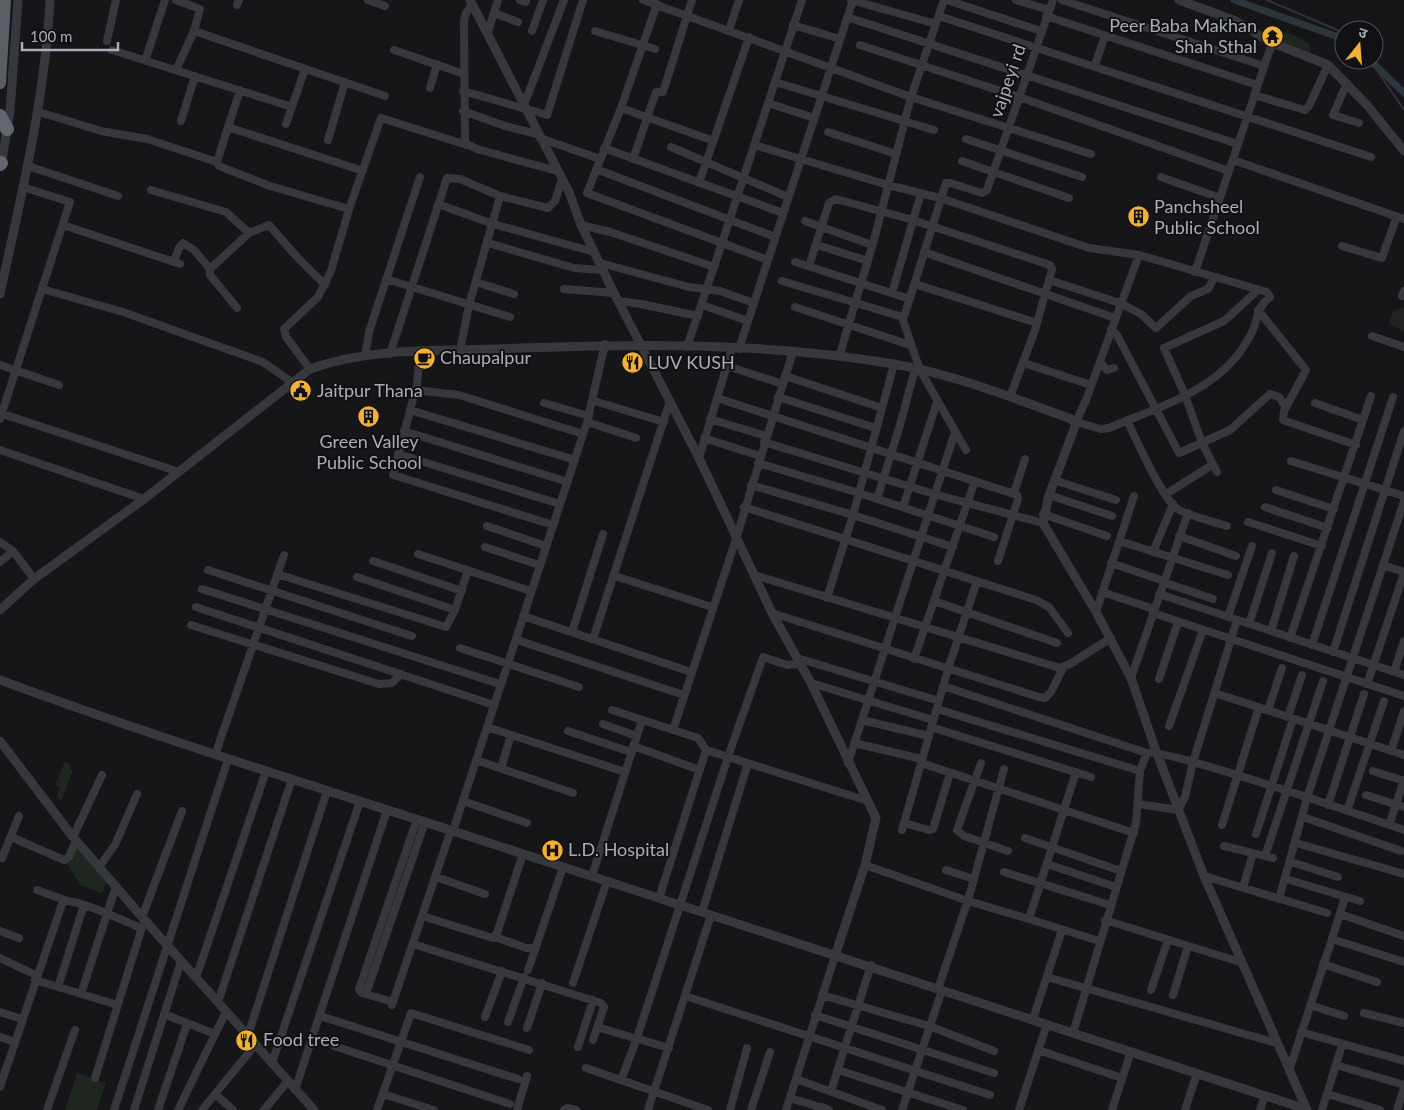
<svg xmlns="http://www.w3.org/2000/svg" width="1404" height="1110" font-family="Lato,'Noto Sans Devanagari',sans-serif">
	<rect width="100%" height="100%" fill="#161618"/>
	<path fill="#222225" d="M1404,307V331L1389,324L1393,311Z"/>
	<path fill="#1e261f" d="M1285,32L1296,36L1309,44L1313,57L1280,44Z
		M65,762L71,765L70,769L73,770L61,802L57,796L59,787L55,785Z
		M74,846L106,882L102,893L80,885L66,862Z
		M77,1073L106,1083L97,1110H65Z"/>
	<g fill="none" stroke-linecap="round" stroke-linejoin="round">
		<path stroke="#2c353c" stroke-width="2" d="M1267,0L1344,33
			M1370,60L1404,110"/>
		<path stroke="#2c353c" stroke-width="7" d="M1234,0L1344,39
			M1370,60L1404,93"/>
		<path stroke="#37383d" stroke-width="8" d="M176,0L200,9L194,31L385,96
			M368,0L385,6
			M520,0L526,2
			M643,0L911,97L1091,154
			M851,0L936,24
			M947,0L1041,31
			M1016,0L1049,10
			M1062,0L1264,66
			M657,4L621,108L587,193L722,243L687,347
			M237,5L239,0
			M472,5L466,13L464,21L465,143L477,149L557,171
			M494,13L518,22
			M939,16L1371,157
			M1046,16L1257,85
			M847,17L1238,144
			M793,25L840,39
			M729,30L739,0
			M532,31L543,0
			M595,31L655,49
			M488,32L498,0
			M107,41L116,0
			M860,45L1019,97L1229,171
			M112,50L292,107
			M394,50L464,74
			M145,61L165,0
			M1095,65L1105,36
			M176,70L194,31
			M775,82L934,130
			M1347,83L1333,115L1359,123
			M430,88L437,64
			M463,91L547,115L583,0
			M1254,95L1305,110L1309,106L1328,65
			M768,103L814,118
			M524,105L564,0
			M621,108L714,141
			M463,111L508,127L537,134
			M39,112L101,131L147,139L217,162
			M181,121L195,76
			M286,124L305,69
			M228,127L240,90
			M828,132L896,154
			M540,138L600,159
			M966,139L1082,177
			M328,140L345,82
			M754,145L888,185L940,198L1089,248L1139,255
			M671,147L788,197
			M604,148L783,213
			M633,159L656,92H663L692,0
			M1233,160L1404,219
			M962,161L1069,198
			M28,166L118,196
			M596,169L775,237
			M1161,177L1220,198
			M699,183L749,37
			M151,190L226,212L249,233L269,225L297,257L325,285
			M438,204L493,224L594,252
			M349,209L381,118L467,145
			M805,221L872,245
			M63,225L180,264
			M581,225L610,232L714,267
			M488,243L574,268L603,270
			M817,245L868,261
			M1342,246L1382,258L1397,216
			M924,252L1115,318
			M1139,255L1267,292L1270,297C1256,309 1259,315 1253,330C1249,339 1243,348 1237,356C1205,395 1153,409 1109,428L1101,429L1076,422L1086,400Z
			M768,260L722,243L802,0
			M174,261L179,248L183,243L194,250L210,269V275L237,308
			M795,262L910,299
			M600,263L689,287L720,291L754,303
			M809,266L829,203L836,199L913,220L1050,265L1052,269L1035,330L1010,397
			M210,269L249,233
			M1195,272L1272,43
			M386,279L510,317
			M1049,280L1120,303L1141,314L1156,328L1191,296L1208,289L1214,278
			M782,281L903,317
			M476,282L514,294
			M915,284L1037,323
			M42,289L123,312L263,362L293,383
			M564,289L614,293
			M892,293L921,193
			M1402,296L1404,291
			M619,301L641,304L698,316
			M702,305L748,321
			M795,307L910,345
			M1258,310L1306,370L1284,411L1283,420L1356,445
			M1111,329L1117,335L1179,453L1230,430L1270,394L1279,397L1286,407
			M1372,336L1404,347
			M739,349L853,0
			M460,350L469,305L500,196
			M420,352L417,384L393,475L553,525
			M390,354L447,178L460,179L500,196L548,208L555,201L562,179
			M365,356L369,332L420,177
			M839,357L874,240L911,97L944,0
			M1100,362L1107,370L1114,368
			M1024,363L1091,385
			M894,364L853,515L953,547
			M0,365L59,385
			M727,366L783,384
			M310,369L286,337L284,329L318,297L331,271L349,209L270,186L219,166L217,162L228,127L363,171
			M785,376L882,408
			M415,390L459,395L583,434
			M778,397L876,428
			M717,398L1017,495L1018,499L998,561
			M594,401L664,422
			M544,403L589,416
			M1315,403L1363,420
			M410,410L575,460
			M0,413L179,472
			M0,419L70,202L23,187
			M710,419L766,436
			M1127,420C1136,439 1163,501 1179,510C1193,517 1212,521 1227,526
			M587,422L636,438
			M404,431L568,482
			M704,438L760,456
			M764,442L934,494L1043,523
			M0,450L144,499
			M966,450L920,370L903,320L946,183H950L982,193L987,190L1053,0
			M398,454L560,504
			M699,458L732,349
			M1291,461L1404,496
			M758,463L859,493L994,537
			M1217,472L1202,443L1185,395L1164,348L1224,321L1258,290
			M1054,480L1116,500
			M751,485L853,515L827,598
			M1276,490L1334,509
			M1014,493L1025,459
			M1166,494L1212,465
			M1049,495L1112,516
			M877,499L900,425L915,369
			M744,507L1036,600L1049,607L1068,633
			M903,507L937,402
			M1265,507L1328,528
			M1043,514L1107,536
			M1248,522L1322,546
			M487,526L546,546
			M1179,536L1236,556
			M1119,541L1228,575
			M0,542L13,551L34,579
			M485,547L539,565
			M1153,552L1173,504
			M418,554L531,591
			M373,561L462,591
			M0,562L13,551
			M1111,563L1164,581
			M1383,565L1404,572
			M208,570L412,636
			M277,574L446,627L455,610L468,570
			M754,575L1060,668L1070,664L1111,638
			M615,576L712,607
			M357,577L455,610
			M1163,582L1213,599
			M202,589L500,684
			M1102,592L1154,609
			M1159,594L1404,675
			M934,601L1057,643
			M196,607L494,705
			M1096,612L1134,496
			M772,613L1039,697L1045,698L1051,692L1063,668
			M1153,613L1404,696
			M523,616L691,672
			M1228,617L1252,546
			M1249,624L1272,553
			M191,625L379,684L392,683L401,674
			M1271,631L1294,556
			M572,632L603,534
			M1290,638L1371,396
			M593,639L670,401
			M517,640L684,695
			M1312,645L1393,397
			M460,648L579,687
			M1333,652L1404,431
			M797,658L939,701
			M914,659L975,481
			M1394,672L1404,641
			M1131,678L1188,513
			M1159,679L1178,622
			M811,683L933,720
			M1367,684L1404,573
			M943,686L1147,753
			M1215,693L1404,755
			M937,709L1140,771
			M612,710L698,738L706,750L868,801
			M1268,710L1282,668
			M1288,717L1302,675
			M862,720L929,736
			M603,724L637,736
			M1169,726L1203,630
			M487,727L625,772
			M931,727L1091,777
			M673,730L737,536L793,351
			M568,731L631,752
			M854,743L922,759
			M633,746L700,770
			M1391,751L1404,711
			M215,755L284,555
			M476,760L573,793
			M848,763L955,432
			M921,763L1134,833
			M981,763L957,830L964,836L1008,851
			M501,768L511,735
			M1373,771L1404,781
			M1366,795L1404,807
			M463,801L527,823
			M1139,804L1178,810L1185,797L1193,762L1237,620
			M1328,805L1364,694
			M1347,811L1384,701
			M1303,817L1401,851
			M904,823L929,830L933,829L950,773
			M1222,825L1259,707
			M1389,825L1404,780
			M902,830L948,669L977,581
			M453,831L587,422L605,344
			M1256,834L1293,719
			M11,837L64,860L69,857L76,840
			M73,837L102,775
			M1025,838L1121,871
			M1296,843L1404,874
			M1224,846L1273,858
			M1265,856L1323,681
			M2,858L19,816
			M1291,862L1338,877
			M1047,864L1116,887
			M865,865L968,901L1029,919L1076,772
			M99,867L115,845L137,794
			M946,870L974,879
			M1004,872L1110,905
			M592,876L642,720
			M1204,876L1327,913
			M436,877L485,894
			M1286,879L1360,901
			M1243,888L1253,853
			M37,890L65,900
			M1345,897L1332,939L1404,962
			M659,898L706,750
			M1279,899L1307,798L1404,501
			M702,912L748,763
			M1340,914L1404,936
			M422,916L493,938L497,933L523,854
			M142,917L182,811
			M1029,919L1099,941
			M1105,920L1240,962
			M0,931L19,938
			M495,937L526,948H536
			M413,944L601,1003L604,1007L593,1040
			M0,958L36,975
			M1323,964L1377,982
			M528,970L563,867
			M1047,977L1276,1043
			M196,978L266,771
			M35,980L118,1005
			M573,983L607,881
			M58,987L84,905
			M938,989L969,897L1004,769
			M1151,990L1168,940
			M81,994L116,886
			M366,994L425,822
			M822,995L929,1026L994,1051
			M1173,995L1188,946
			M685,996L990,1095
			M218,1002L292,779
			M393,1002L362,993L359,989L417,819
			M392,1005L451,830
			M1310,1005L1344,1016
			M0,1012L22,1019
			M1364,1013L1404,1023
			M164,1014L215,1034
			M815,1015L994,1073
			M320,1016L518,1079
			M485,1017L502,971
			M1033,1019L1062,930
			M508,1022L524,977
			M597,1027L669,1048
			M527,1028L542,983
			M1301,1032L1404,1061
			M1073,1033L1136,823L1140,771L1147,753C1162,747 1372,819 1404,830
			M248,1035L327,791
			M0,1037L15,1042
			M334,1046L510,1104
			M578,1047L593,1000
			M1038,1050L1122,1078
			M272,1063L360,801
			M1336,1065L1404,1085
			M586,1068L708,1110
			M838,1070L963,1110
			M1289,1071L1332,939
			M95,1078L143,924
			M796,1079L882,1110
			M621,1080L637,1038L728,757L763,657L787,665L800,664
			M0,1087L63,901C75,898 127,922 141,928
			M295,1090L387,810
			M831,1091L871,965
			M215,1094L256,1044
			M383,1094L434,1110
			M1328,1094L1380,1110
			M790,1098L820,1107
			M47,1110L75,1030
			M114,1110L228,759
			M134,1110L181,961
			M158,1110L187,1024
			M178,1110L226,1012
			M202,1110L215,1094L233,1110
			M264,1110L287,1082
			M377,1110L411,1013L529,1050
			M517,1110L527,1076
			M564,1110L567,1108L576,1110
			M648,1110L711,915
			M730,1110L747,1048
			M751,1110L770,1052
			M786,1110L836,953
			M818,1110L822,1107L829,1110
			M902,1110L942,990
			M1019,1110L1047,1024
			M1112,1110L1131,1051
			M1185,1110L1197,1073
			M1260,1110L1265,1095
			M1322,1110L1342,1045
			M1397,1110L1404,1088"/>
		<path stroke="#37383d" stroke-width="9" d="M470,0L569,192L581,225L614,293L699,458L772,613L811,683L876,818L865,865L836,953
			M1179,0L1236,21L1270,42L1328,65L1367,105L1404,151
			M1,166L10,111L18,0
			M0,294C21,196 45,100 50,0
			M0,610L34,579L144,499L310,369C368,348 434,351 494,349C626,344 762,341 893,364C954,374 1013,398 1071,419L1076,424L1049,495L1043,523L1096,612L1131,678L1156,751L1204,876L1307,1110
			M0,680C151,736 305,783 459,833C741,925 1024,1015 1306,1109
			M0,741L73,837L142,917L314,1110"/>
		<path stroke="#5b5e65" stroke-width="12" d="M0,83L5,0"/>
		<path stroke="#63666e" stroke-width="14" d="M0,116L7,129
			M0,164L1,163"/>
	</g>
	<defs>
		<symbol id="temple-disc" viewBox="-11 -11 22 22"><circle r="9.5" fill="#f2b134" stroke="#111113"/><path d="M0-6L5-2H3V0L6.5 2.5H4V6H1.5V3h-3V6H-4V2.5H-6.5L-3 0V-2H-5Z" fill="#111"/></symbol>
		<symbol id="building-disc" viewBox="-11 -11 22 22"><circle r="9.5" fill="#f2b134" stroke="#111113"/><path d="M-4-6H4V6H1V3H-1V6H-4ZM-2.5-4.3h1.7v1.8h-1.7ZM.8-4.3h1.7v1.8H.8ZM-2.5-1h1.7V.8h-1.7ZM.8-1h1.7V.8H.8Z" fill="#111"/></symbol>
		<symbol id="cafe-disc" viewBox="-11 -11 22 22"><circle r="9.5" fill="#f2b134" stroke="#111113"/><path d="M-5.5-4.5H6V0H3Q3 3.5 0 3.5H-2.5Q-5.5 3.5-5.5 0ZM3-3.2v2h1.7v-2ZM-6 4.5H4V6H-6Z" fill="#111"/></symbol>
		<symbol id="restaurant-disc" viewBox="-11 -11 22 22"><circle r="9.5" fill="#f2b134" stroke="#111113"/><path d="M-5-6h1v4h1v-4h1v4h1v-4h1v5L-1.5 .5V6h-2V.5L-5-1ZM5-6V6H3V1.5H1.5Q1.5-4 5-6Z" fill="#111"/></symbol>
		<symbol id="civic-disc" viewBox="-11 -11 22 22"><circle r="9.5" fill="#f2b134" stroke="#111113"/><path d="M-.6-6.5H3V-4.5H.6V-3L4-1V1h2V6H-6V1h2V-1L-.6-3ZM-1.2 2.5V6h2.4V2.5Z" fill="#111"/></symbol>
		<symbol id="hospital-disc" viewBox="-11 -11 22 22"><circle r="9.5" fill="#f2b134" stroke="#111113"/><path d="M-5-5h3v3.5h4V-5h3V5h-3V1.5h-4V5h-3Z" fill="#111"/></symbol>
	</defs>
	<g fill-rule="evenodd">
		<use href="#temple-disc" x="1260" y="24" width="25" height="25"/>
		<use href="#building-disc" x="1126" y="204" width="25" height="25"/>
		<use href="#cafe-disc" x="412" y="346" width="25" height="25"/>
		<use href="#restaurant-disc" x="620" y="350" width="25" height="25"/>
		<use href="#civic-disc" x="288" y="378" width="25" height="25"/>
		<use href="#building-disc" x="356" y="404" width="25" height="25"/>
		<use href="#hospital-disc" x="540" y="838" width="25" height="25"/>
		<use href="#restaurant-disc" x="234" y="1028" width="25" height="25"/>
	</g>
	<g text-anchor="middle" stroke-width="4" stroke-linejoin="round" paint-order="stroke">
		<g font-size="18" fill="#a8adb8" stroke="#111113" text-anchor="start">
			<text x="1257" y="32" text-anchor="end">Peer Baba Makhan<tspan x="1257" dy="21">Shah Sthal</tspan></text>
			<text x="1154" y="213">Panchsheel<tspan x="1154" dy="21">Public School</tspan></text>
			<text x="440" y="364">Chaupalpur</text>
			<text x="648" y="369">LUV KUSH</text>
			<text x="317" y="397">Jaitpur Thana</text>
			<text x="369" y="448" text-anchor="middle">Green Valley<tspan x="369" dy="21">Public School</tspan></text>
			<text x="568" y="856">L.D. Hospital</text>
			<text x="263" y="1046">Food tree</text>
		</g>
		<g font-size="18" fill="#a8adb8" stroke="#111113">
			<text transform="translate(1008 81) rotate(-71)" y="6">vajpeyi rd</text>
		</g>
	</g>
	<g transform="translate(1359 45) rotate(17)"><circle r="24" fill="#111113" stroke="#4d4f55"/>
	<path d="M0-4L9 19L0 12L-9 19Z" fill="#f2b134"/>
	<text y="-8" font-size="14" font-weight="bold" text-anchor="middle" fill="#a8adb8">उ</text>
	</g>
	<path d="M22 42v8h96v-8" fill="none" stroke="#a8adb8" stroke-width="2.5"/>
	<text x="30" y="42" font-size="15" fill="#a8adb8" stroke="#111113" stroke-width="4" paint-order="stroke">100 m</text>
</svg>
